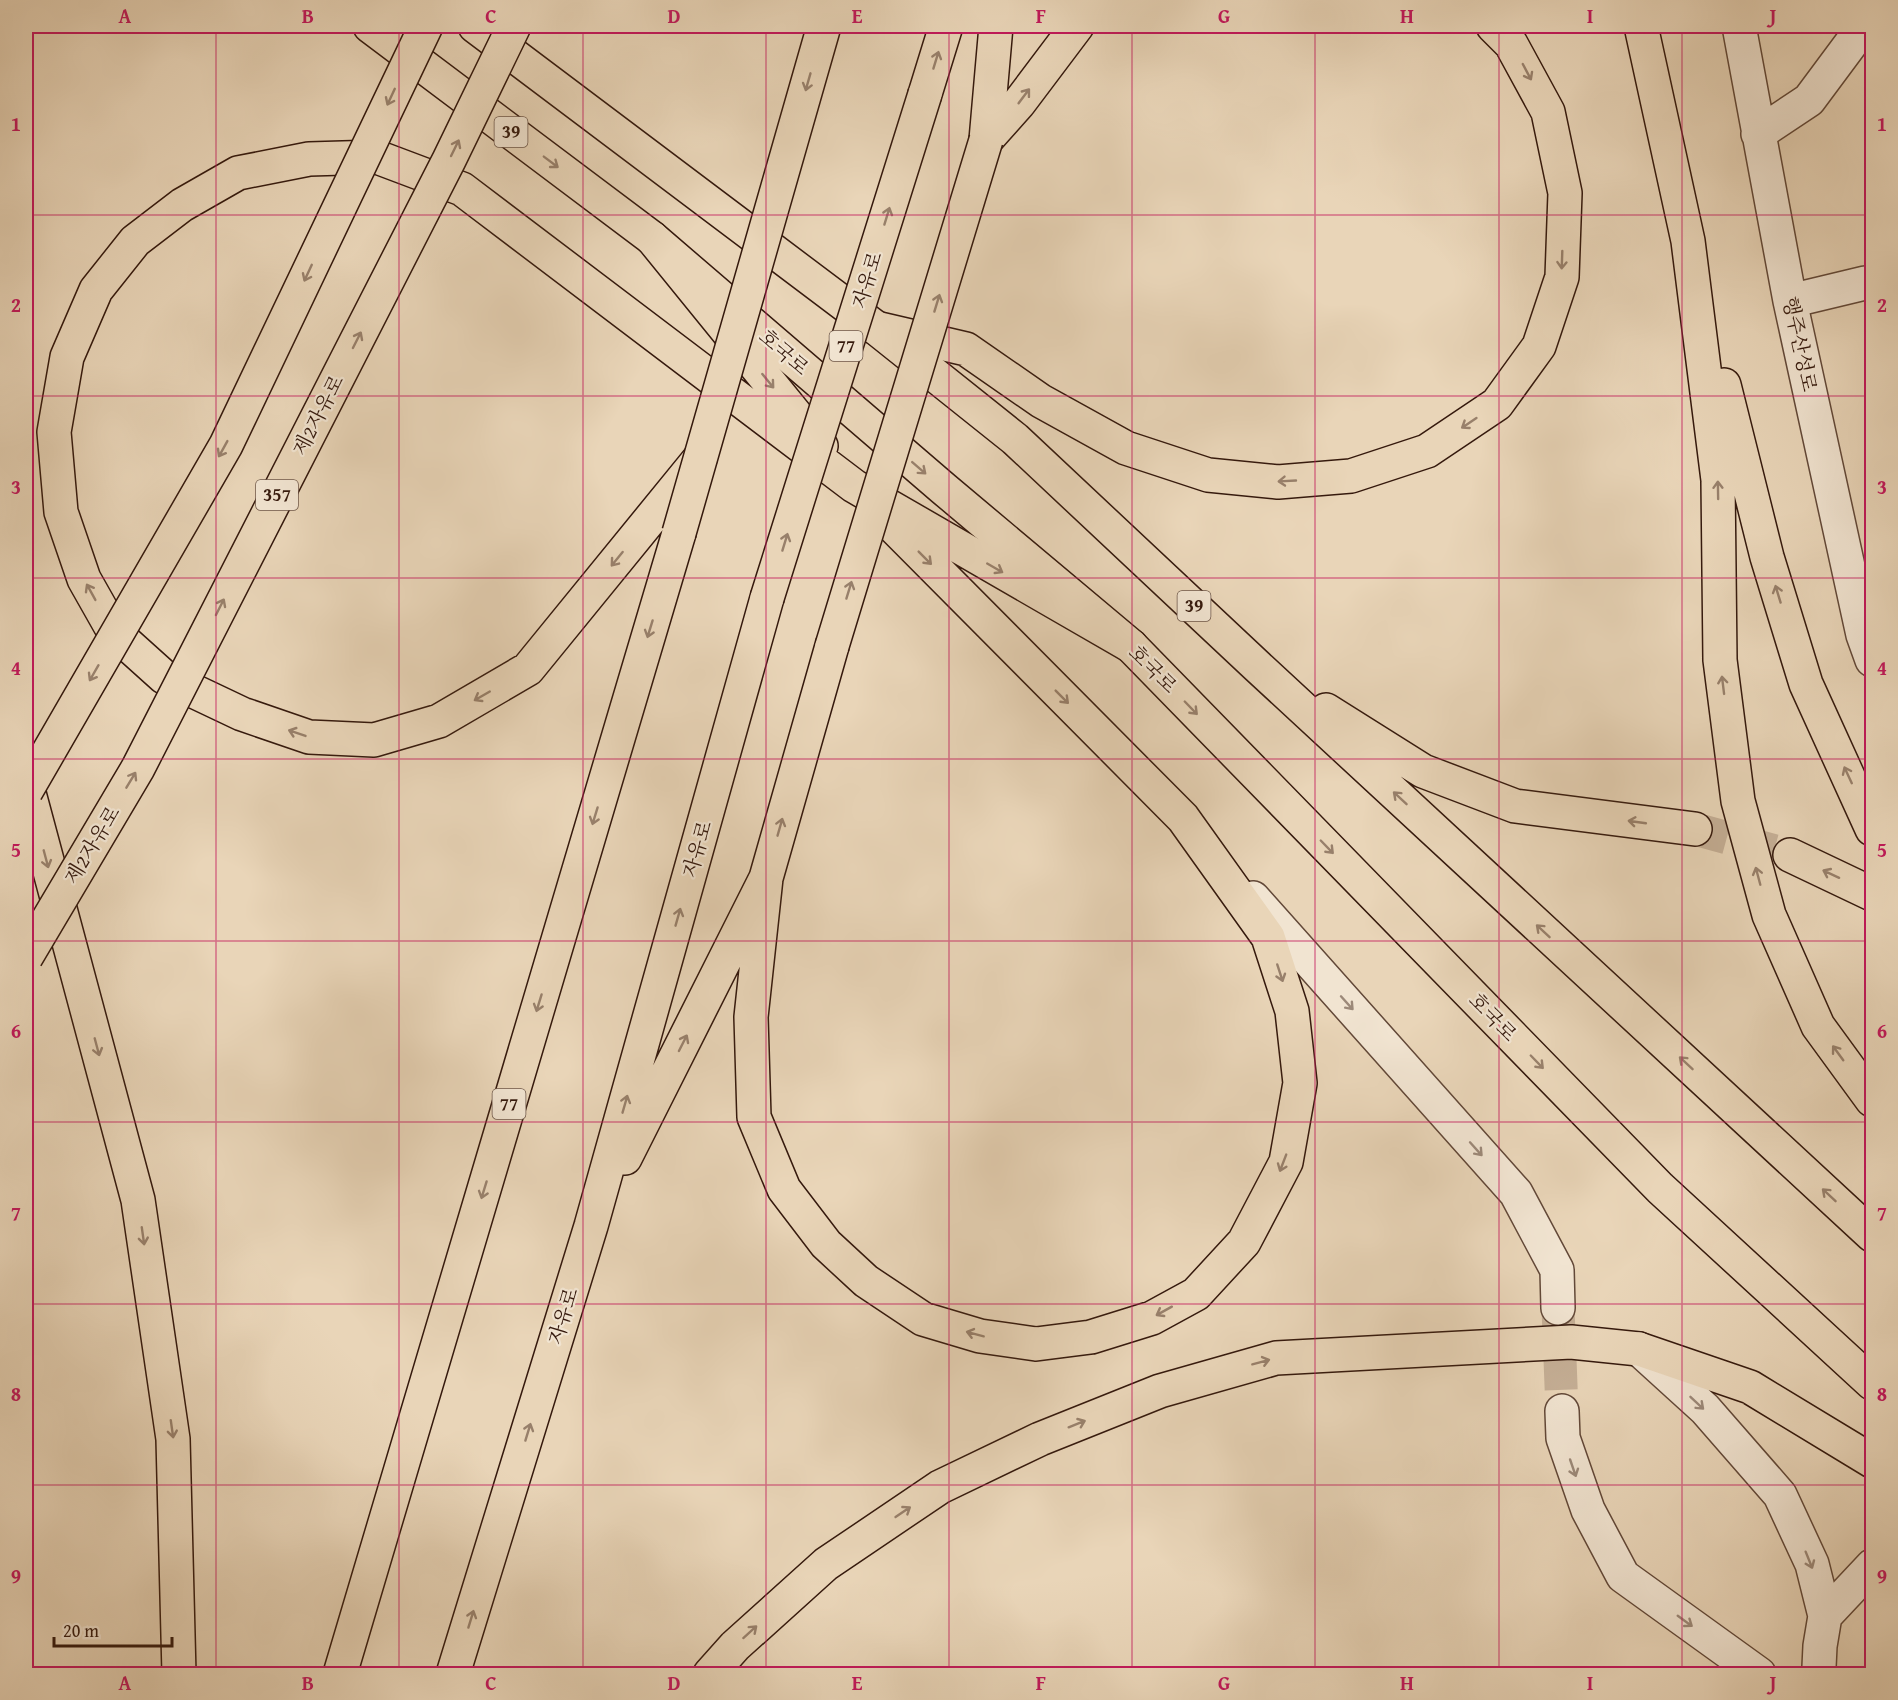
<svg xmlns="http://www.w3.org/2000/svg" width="1898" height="1700" font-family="'Gentium Book Plus','Noto Serif KR',serif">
	<rect width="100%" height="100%" fill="#e9d5b8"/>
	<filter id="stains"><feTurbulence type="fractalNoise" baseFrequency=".00333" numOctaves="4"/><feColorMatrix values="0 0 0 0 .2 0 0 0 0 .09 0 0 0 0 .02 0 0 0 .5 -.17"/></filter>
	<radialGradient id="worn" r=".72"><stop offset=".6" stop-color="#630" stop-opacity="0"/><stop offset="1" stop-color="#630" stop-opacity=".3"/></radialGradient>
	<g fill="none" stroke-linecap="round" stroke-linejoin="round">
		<path stroke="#c5af96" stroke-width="33" stroke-dasharray="33 16" stroke-linecap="butt" d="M1558,1308L1562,1411"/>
		<path stroke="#c5af96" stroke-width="33" stroke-dasharray="33 16" stroke-linecap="butt" d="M1695,829L1790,855"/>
		<defs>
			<path id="minor" d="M1739,26L1790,301L1863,635L1872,660
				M1758,134L1809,100L1864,26
				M1790,301L1865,283H1872
				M1253,898L1516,1193L1557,1270L1558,1308
				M1639,1349L1705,1409L1780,1495L1812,1564L1825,1616L1820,1646L1819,1667L1820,1674
				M1562,1411L1563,1438L1588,1510L1623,1576L1759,1674
				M1825,1616L1872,1566"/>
			<path id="major" d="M370,26L652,238L944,489L1131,646L1660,1188L1872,1383
				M475,26L876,328L1015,439L1257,666L1872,1235
				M1326,710L1423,771L1515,806L1695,829
				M1790,855L1872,894"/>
			<path id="highway" d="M1641,26L1688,241L1718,480L1720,660L1738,801L1769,915L1818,1026L1872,1100
				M925,94L946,26
				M986,140L1019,103L1077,26
				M986,140L996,26
				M652,238L821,446
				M876,328L966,349L1041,401L1126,448L1208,475L1278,482L1351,476L1427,451L1497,404L1539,346L1562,277L1565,193L1548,112L1511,44L1493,26
				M1724,385L1767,557L1806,684L1872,829
				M700,458L528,669L439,721L374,740L309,737L242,714L164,677L114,632L84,579L61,512L54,432L67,357L96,290L135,241L182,205L238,173L309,159L377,157L462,189L854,486L1131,646
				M26,782L138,1200L173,1439L179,1674
				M766,878L751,1017L754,1117L784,1189L826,1244L866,1281L923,1319L980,1336L1036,1344L1091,1337L1152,1318L1196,1294L1244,1242L1286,1162L1300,1083L1292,1011L1268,937L1183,818L885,518
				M625,1158L766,878L832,646
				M340,1674L679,533
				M453,1674L591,1226L767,598
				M710,1674L735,1646L826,1564L940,1487L1040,1439L1160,1391L1276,1358L1571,1342L1639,1349L1750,1387L1872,1461"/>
		</defs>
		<use href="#minor" stroke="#624838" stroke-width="36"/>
		<use href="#major" stroke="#35190d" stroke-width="36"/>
		<use href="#highway" stroke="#35190d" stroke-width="36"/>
		<use href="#minor" stroke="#f1e4d1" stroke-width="33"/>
		<use href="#major" stroke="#e9d5b8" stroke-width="33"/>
		<use href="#highway" stroke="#e9d5b8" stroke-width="33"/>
		<defs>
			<path id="highway-bridge" d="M679,533L824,26
				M767,598L925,94
				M832,646L986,140
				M26,791L226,445L426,26
				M26,957L138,768L449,160L514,26"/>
		</defs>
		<use href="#highway-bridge" stroke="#35190d" stroke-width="36" stroke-linecap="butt"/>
		<use href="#highway-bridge" stroke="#e9d5b8" stroke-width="33"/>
	</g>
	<defs><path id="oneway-shaft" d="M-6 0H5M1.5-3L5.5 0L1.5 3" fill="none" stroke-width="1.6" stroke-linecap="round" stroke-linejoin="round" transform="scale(1.5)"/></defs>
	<g stroke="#98806b">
		<use href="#oneway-shaft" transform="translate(936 60) rotate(-73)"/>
		<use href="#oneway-shaft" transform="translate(1527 72) rotate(62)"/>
		<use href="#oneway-shaft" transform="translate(808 82) rotate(106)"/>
		<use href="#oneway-shaft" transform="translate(1024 96) rotate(-53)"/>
		<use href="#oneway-shaft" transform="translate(391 97) rotate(115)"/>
		<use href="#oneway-shaft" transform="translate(455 148) rotate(-64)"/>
		<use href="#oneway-shaft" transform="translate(551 162) rotate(37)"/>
		<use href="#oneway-shaft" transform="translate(887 216) rotate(-73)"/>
		<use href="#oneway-shaft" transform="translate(1562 260) rotate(92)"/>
		<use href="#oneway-shaft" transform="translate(308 273) rotate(115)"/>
		<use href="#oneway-shaft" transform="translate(937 303) rotate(-73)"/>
		<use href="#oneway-shaft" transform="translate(357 340) rotate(-63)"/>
		<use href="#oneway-shaft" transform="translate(768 381) rotate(51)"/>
		<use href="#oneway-shaft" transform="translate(1469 423) rotate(146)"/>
		<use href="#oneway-shaft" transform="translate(223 449) rotate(119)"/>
		<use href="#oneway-shaft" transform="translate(919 468) rotate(41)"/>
		<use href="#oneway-shaft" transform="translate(1287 481) rotate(177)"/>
		<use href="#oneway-shaft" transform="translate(1718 490) rotate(-91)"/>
		<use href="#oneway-shaft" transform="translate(785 542) rotate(-73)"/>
		<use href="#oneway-shaft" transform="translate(925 558) rotate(45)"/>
		<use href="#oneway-shaft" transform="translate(617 559) rotate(129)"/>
		<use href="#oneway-shaft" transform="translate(995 568) rotate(30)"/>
		<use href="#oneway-shaft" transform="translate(849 590) rotate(-73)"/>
		<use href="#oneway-shaft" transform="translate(91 592) rotate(-119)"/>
		<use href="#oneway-shaft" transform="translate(1778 594) rotate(-107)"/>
		<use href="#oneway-shaft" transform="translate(220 607) rotate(-63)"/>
		<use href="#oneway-shaft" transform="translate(650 629) rotate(107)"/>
		<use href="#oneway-shaft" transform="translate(94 673) rotate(120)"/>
		<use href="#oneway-shaft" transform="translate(1723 685) rotate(-97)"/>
		<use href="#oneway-shaft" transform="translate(482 696) rotate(150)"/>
		<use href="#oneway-shaft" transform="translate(1062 697) rotate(45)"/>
		<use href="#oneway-shaft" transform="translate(1191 708) rotate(46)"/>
		<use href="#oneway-shaft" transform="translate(297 733) rotate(-161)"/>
		<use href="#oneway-shaft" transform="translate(1848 775) rotate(-115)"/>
		<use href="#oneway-shaft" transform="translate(131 780) rotate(-59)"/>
		<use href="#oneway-shaft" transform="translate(1400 798) rotate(-137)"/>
		<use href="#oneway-shaft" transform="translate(595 816) rotate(107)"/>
		<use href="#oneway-shaft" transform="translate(1637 822) rotate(-172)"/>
		<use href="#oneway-shaft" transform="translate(780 827) rotate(-74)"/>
		<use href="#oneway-shaft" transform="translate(1327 847) rotate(46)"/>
		<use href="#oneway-shaft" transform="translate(46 859) rotate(75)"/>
		<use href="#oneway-shaft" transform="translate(1831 874) rotate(-155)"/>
		<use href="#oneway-shaft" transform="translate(1758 876) rotate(-105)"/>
		<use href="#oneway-shaft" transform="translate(678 917) rotate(-74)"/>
		<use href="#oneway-shaft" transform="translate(1543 931) rotate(-137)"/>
		<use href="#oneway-shaft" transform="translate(1280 973) rotate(72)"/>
		<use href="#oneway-shaft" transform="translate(539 1003) rotate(107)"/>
		<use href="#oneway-shaft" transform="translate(683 1043) rotate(-63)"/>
		<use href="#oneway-shaft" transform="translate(97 1047) rotate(75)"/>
		<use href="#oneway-shaft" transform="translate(1838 1053) rotate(-126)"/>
		<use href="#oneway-shaft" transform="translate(1537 1062) rotate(46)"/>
		<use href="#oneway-shaft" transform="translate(1686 1063) rotate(-137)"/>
		<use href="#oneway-shaft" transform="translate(625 1104) rotate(-74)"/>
		<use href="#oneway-shaft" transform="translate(1283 1163) rotate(111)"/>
		<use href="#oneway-shaft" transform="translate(484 1190) rotate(107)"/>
		<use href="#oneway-shaft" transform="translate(1829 1195) rotate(-137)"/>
		<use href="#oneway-shaft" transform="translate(143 1236) rotate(82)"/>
		<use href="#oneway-shaft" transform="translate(1164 1311) rotate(151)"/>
		<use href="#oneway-shaft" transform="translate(975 1334) rotate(-165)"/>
		<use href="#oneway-shaft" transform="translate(1261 1362) rotate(-15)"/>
		<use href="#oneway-shaft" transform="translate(1077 1424) rotate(-22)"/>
		<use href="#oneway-shaft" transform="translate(172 1429) rotate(82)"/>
		<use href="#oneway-shaft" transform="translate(528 1432) rotate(-73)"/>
		<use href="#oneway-shaft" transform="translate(903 1512) rotate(-34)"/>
		<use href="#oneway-shaft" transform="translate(471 1619) rotate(-73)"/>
		<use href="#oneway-shaft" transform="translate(750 1632) rotate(-42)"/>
	</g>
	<g stroke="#9c8979">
		<use href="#oneway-shaft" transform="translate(1347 1003) rotate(48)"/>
		<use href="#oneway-shaft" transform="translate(1476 1149) rotate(48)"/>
		<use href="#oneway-shaft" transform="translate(1697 1403) rotate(43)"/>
		<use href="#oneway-shaft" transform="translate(1573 1468) rotate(71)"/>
		<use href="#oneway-shaft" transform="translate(1809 1560) rotate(68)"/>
		<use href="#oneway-shaft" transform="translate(1685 1621) rotate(36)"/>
	</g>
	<path fill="none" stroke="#c2185b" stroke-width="1.5" stroke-opacity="0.55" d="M216,26V1674M399,26V1674M583,26V1674M766,26V1674M949,26V1674M1132,26V1674M1315,26V1674M1499,26V1674M1682,26V1674M26,215H1872M26,396H1872M26,578H1872M26,759H1872M26,941H1872M26,1122H1872M26,1304H1872M26,1485H1872"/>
	<g text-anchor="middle" stroke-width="4.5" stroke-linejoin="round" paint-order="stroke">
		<g fill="#f1e4d1" stroke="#6d5648" stroke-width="1.5">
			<rect x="494.5" y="117" width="33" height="30" rx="4.5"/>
			<rect x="829.5" y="331" width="33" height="30" rx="4.5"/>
			<rect x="256" y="480" width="42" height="30" rx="4.5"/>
			<rect x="1177.5" y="591" width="33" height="30" rx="4.5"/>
			<rect x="492.5" y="1089" width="33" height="30" rx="4.5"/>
		</g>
		<g font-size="18" font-weight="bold" fill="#35190d">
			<text x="511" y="138">39</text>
			<text x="846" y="352">77</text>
			<text x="277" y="501">357</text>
			<text x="1194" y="612">39</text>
			<text x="509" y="1110">77</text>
		</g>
		<g font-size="20" fill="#35190d" stroke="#f1e4d1">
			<text transform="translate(867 280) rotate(-73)" y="7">자유로</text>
			<text transform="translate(1800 344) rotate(78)" y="7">행주산성로</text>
			<text transform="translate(784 352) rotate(41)" y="7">호국로</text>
			<text transform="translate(318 415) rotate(-63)" y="7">제2자유로</text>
			<text transform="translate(1153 669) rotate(45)" y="7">호국로</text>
			<text transform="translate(92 845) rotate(-59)" y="7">제2자유로</text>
			<text transform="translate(697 849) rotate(-74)" y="7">자유로</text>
			<text transform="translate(1493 1017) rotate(46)" y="7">호국로</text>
			<text transform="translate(563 1316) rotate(-73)" y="7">자유로</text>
		</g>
	</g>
	<rect width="1898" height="1700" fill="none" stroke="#e9d5b8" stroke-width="66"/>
	<path d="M54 1637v9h118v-9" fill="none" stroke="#35190d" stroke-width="3"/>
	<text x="63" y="1637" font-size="18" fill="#35190d" stroke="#f1e4d1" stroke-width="4.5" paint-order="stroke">20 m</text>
	<rect x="33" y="33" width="1832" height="1634" fill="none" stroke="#c2185b" stroke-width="2"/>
	<g font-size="20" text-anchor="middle" font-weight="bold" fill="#c2185b">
		<text x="125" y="23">A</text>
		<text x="308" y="23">B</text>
		<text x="491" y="23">C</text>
		<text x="674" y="23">D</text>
		<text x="857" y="23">E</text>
		<text x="1041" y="23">F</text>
		<text x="1224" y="23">G</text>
		<text x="1407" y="23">H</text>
		<text x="1590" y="23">I</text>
		<text x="1773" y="23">J</text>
		<text x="16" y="131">1</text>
		<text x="1882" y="131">1</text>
		<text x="16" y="312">2</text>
		<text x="1882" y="312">2</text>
		<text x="16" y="494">3</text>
		<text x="1882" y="494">3</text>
		<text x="16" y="675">4</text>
		<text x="1882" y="675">4</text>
		<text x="16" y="857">5</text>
		<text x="1882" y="857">5</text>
		<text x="16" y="1038">6</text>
		<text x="1882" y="1038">6</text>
		<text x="16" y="1220">7</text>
		<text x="1882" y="1220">7</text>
		<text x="16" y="1401">8</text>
		<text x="1882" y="1401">8</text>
		<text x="16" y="1583">9</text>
		<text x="1882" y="1583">9</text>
		<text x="125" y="1690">A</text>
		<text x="308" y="1690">B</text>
		<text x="491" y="1690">C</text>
		<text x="674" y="1690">D</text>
		<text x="857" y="1690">E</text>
		<text x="1041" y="1690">F</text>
		<text x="1224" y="1690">G</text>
		<text x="1407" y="1690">H</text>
		<text x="1590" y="1690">I</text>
		<text x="1773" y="1690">J</text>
	</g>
	<rect width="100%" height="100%" filter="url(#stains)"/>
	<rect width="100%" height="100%" fill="url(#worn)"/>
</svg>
